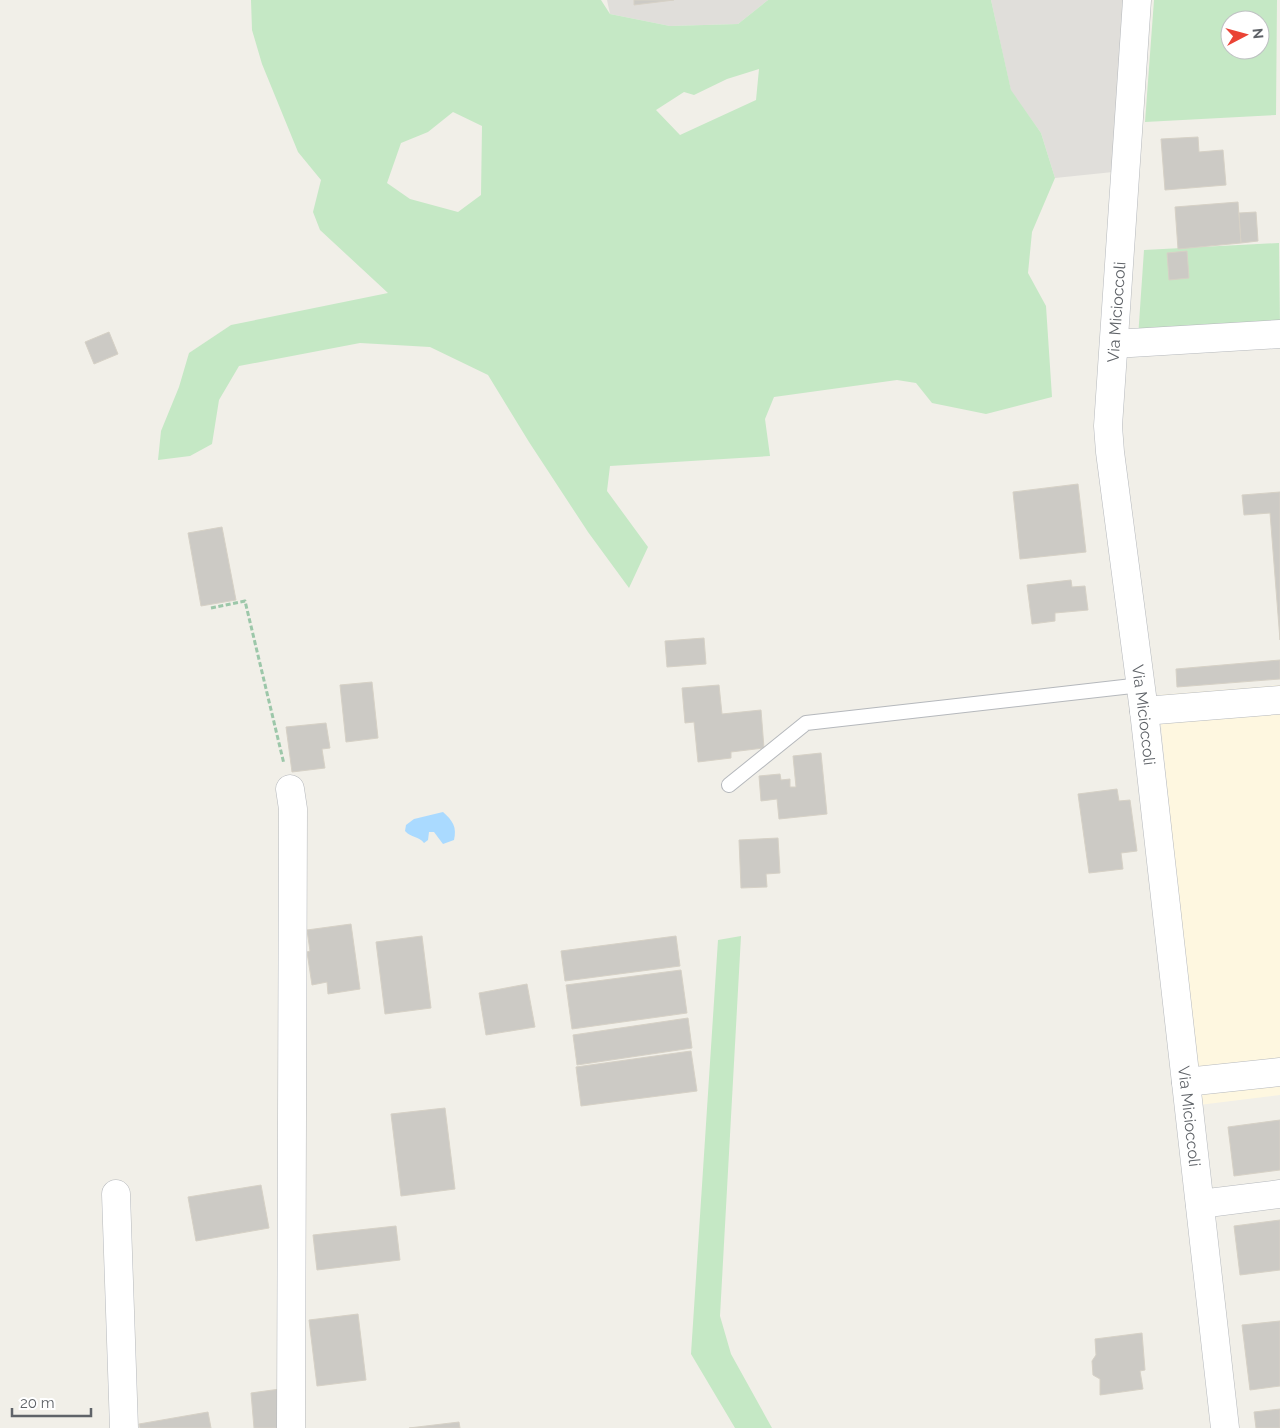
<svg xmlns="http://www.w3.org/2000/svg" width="1280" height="1428" font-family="Raleway,sans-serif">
	<rect width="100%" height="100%" fill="#f1efe8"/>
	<path fill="#fef7e0" d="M1280,685V1095L1199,1105L1158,695Z"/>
	<path fill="#e0deda" d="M607,0H768L738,24L670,26L610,14Z
		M991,0H1123L1113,172L1055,178L1041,133L1011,91Z"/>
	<path fill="#c5e8c5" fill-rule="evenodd" d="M251,0H601L610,14L670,26L738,24L768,0H991L1011,90L1041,133L1055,178L1032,232L1028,273L1046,306L1052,397L986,414L932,403L916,383L897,380L774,397L765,419L770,456L610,466L607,491L648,547L629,588L588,532L529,442L488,375L430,347L360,343L239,366L219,400L212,444L190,456L158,460L161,431L179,387L189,353L231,325L388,293L320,230L313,212L321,180L298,152L262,64L252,30ZM759,69L756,100L680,135L656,110L684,92L694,95L727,79ZM453,112L482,126L481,195L458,212L410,199L387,183L401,143L428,132Z
		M1154,0H1277L1276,115L1145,122ZM1230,20H1260V50H1230Z
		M1279,243L1280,328L1138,338L1144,250Z
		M741,936L720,1316L731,1354L772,1428H735L691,1354L718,940Z"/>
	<path fill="#aadaff" d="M443,812C453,821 457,827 454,840L443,844L434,832H429L428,840L424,843C419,836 411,838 405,831L406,825L414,819Z"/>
	<path fill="#cccac5" stroke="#d6d1c6" d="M634,0H674L634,5Z
		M1198,137L1199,152L1223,150L1226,185L1165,190L1161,139Z
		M1238,202L1241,243L1178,249L1175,207Z
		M1256,212L1258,241L1241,243L1239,213Z
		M1187,251L1189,278L1169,280L1167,253Z
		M109,332L118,354L94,364L85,342Z
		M1078,484L1086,552L1020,559L1013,492Z
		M1280,492V640L1270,513L1244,515L1242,495Z
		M222,527L236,600L201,606L188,533Z
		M1071,580L1072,587L1085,586L1088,610L1055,613V621L1032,624L1027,585Z
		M704,638L706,664L667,667L665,641Z
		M1280,660V679L1177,687L1176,669Z
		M372,682L378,738L346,742L340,685Z
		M719,685L722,714L761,710L764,748L731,752V758L698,762L694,722L685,723L682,688Z
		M326,723L330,748L322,749L325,768L292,772L286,727Z
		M821,753L827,814L779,819L777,799L761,801L759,776L780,774L781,780L790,779V787H796L793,756Z
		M1117,789L1119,801L1130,800L1137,851L1121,853L1123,869L1089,873L1078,794Z
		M778,838L780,873L766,874L767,887L741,888L739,840Z
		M351,924L360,989L328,994L327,982L312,985L307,952L310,951L307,930Z
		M422,936L431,1008L385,1014L376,942Z
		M676,936L680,966L565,981L561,951Z
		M681,970L687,1013L572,1029L566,985Z
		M527,984L535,1027L486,1035L479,993Z
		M688,1018L692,1048L577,1065L573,1035Z
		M691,1051L697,1091L581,1106L576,1067Z
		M445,1108L455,1189L401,1196L391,1114Z
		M1280,1120V1170L1234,1176L1228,1127Z
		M261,1185L269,1228L196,1241L188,1197Z
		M1280,1220V1270L1240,1275L1234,1226Z
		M396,1226L400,1260L317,1270L313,1235Z
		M358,1314L366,1380L317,1386L309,1320Z
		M1280,1321V1386L1250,1390L1242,1325Z
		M1142,1333L1145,1370L1140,1371L1143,1389L1100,1395V1379L1093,1375L1092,1361L1096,1355L1095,1339Z
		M280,1389L279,1428H254L251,1393Z
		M1280,1409V1428H1256L1254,1412Z
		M208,1412L211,1428H140L139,1424Z
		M459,1422L460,1428H409Z"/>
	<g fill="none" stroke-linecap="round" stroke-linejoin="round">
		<defs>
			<path id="service" d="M729,785L806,723L1141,685"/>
			<g id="minor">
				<path id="s1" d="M1137,0L1108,426L1110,452L1144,711L1225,1428"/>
				<path d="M1114,344L1280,334"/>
				<path d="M1144,711L1280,700"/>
				<path d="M290,789L293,809L291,1428"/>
				<path d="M1186,1082L1280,1072"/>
				<path d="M116,1194L124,1428"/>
				<path d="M1200,1204L1280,1194"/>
			</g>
		</defs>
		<use href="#service" stroke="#b5b8bc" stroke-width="16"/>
		<use href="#minor" stroke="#b5b8bc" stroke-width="29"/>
		<path stroke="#9cc7a9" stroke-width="3" stroke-dasharray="5 2.5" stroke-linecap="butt" d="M211,608L245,601L284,764"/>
		<use href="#service" stroke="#fff" stroke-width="14"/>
		<use href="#minor" stroke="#fff" stroke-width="28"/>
	</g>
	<g text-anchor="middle" stroke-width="4.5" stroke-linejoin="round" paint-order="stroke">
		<g font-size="16" fill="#5f6368" stroke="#fff">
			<text transform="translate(1116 312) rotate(-86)" y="6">Via Micioccoli</text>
			<text dy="6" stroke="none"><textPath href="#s1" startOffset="718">Via Micioccoli</textPath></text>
			<text dy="6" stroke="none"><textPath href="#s1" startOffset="1122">Via Micioccoli</textPath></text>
		</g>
	</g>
	<g transform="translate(1245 35) rotate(84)"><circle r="24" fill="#ffffff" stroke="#bfc1c3"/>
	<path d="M0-4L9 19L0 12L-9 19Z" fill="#ea4335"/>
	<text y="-8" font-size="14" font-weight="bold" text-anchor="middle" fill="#5f6368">N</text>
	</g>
	<path d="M12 1408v8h79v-8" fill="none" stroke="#5f6368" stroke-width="2.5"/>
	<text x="20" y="1408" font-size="15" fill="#5f6368" stroke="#ffffff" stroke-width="4" paint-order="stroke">20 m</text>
</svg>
